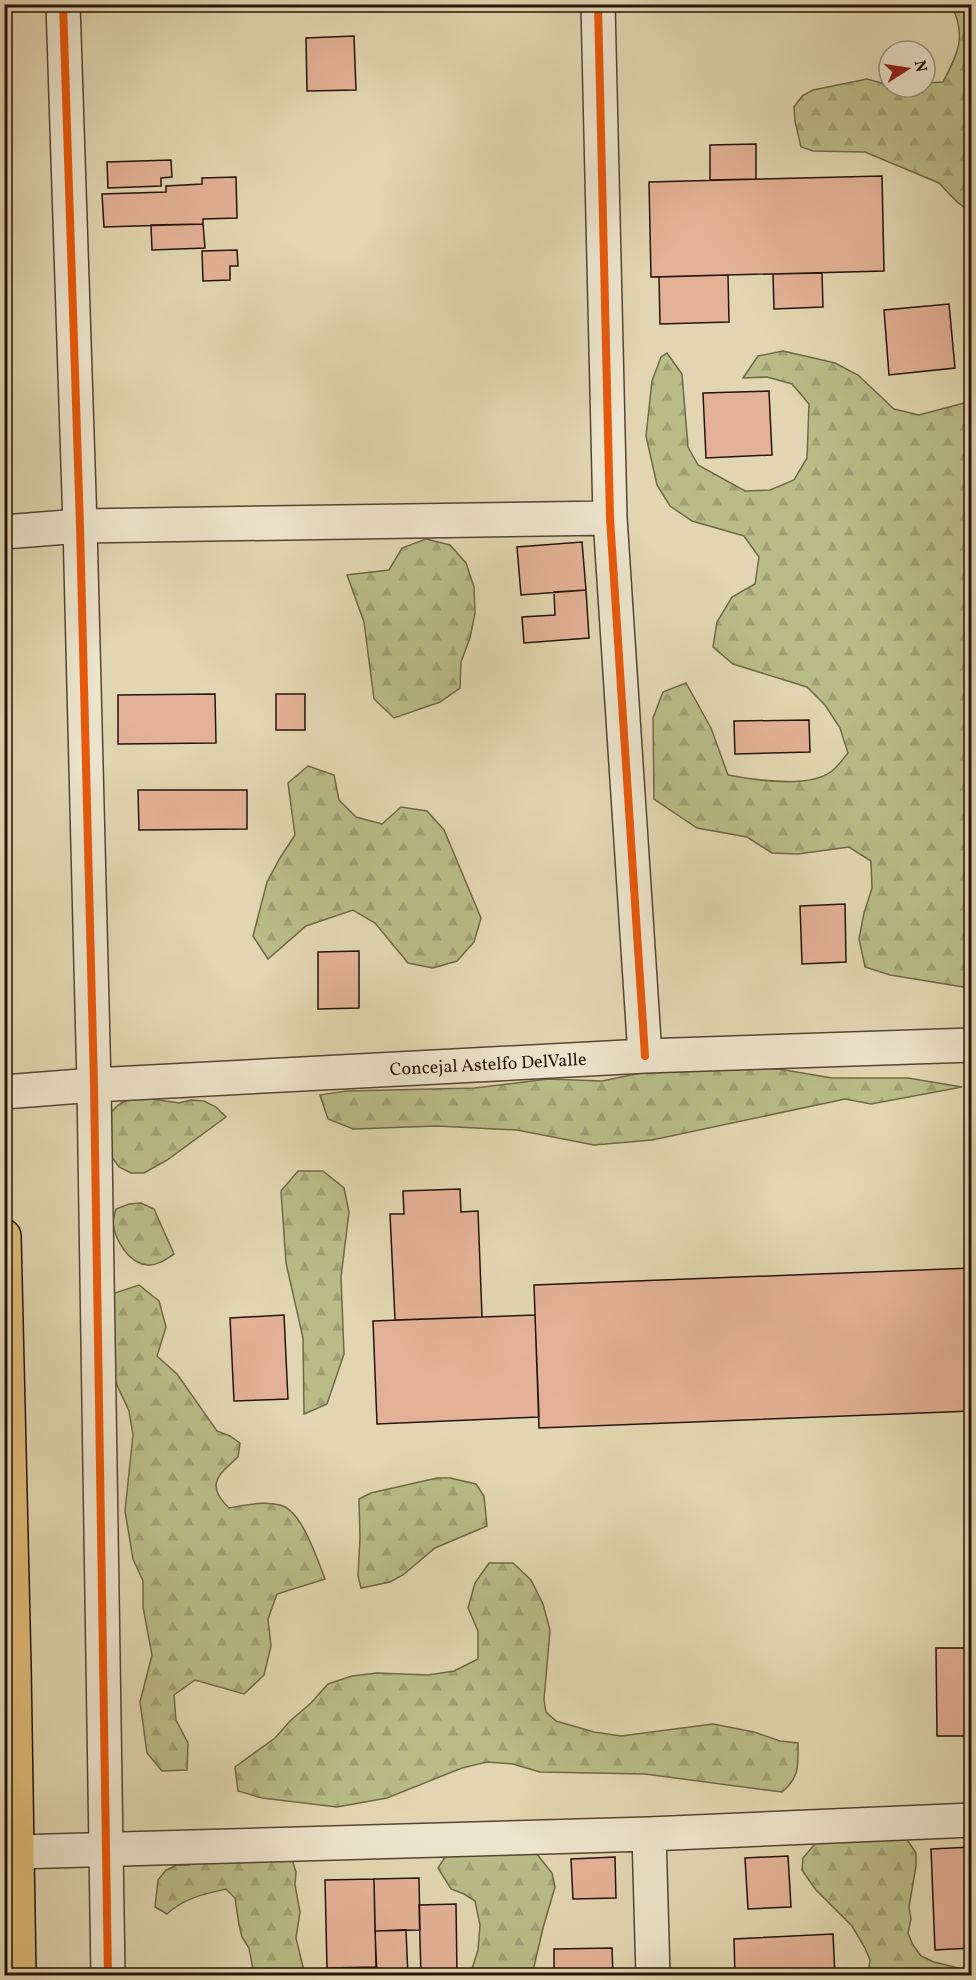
<svg xmlns="http://www.w3.org/2000/svg" width="976" height="1980" font-family="Vollkorn,serif">
	<defs>
		<pattern id="forest-firs" width="22" height="20" patternUnits="userSpaceOnUse" patternTransform="scale(1.5)"><rect width="22" height="20" fill="#b9bc87"/><path d="M5 1l3.5 6h-7zM16 11l3.5 6h-7z" fill="#9fa173"/></pattern>
	</defs>
	<rect width="100%" height="100%" fill="#e1d6b1"/>
	<filter id="stains"><feTurbulence type="fractalNoise" baseFrequency=".00333" numOctaves="4"/><feColorMatrix values="0 0 0 0 .2 0 0 0 0 .09 0 0 0 0 .02 0 0 0 .5 -.17"/></filter>
	<radialGradient id="worn" r=".72"><stop offset=".6" stop-color="#630" stop-opacity="0"/><stop offset="1" stop-color="#630" stop-opacity=".3"/></radialGradient>
	<path fill="url(#forest-firs)" stroke="#706848" stroke-width="1.5" d="M951,5H971V212L957,202L939,183L865,152L813,151L801,147L795,121L794,107L802,96L813,90L867,79L889,85V87H925V83L943,82C958,54 967,35 951,5Z
		M783,351L835,363L858,375L894,409L919,415L968,402L971,395L970,988L890,975L865,967L859,939L864,913L872,888L871,861L849,847L798,854L772,853L747,837L697,828L654,799L653,718L663,692L686,683L711,728L728,775C755,780 809,789 832,771C838,766 843,759 848,753L840,728L825,705L807,687L733,664L713,647L717,622L732,597L755,584L759,557L744,536L692,521L670,506L657,485L646,436L652,381L661,357L667,353L682,374L688,447L698,465L745,491L770,490L794,480L807,458L809,404L792,384L767,377L743,378L758,356Z
		M426,539L450,545L466,563L474,587L475,613L470,638L461,662L460,688L440,702L394,718L374,699L364,622L347,575L389,570L402,548Z
		M308,766L334,775L339,800L356,817L382,824L401,807L427,811L444,830L481,918L474,942L457,961L433,968L408,963L375,923L353,910L306,926L268,959L253,936L267,882L280,858L295,835L288,783Z
		M701,1068L779,1069L832,1078H908L962,1087L871,1104L845,1099L652,1140L594,1145L517,1130L437,1126L353,1129L328,1119L320,1095L346,1091L475,1088L548,1079L602,1081L651,1071Z
		M152,1099L179,1103L191,1100L204,1101L216,1107L226,1117L167,1160L144,1173H131L119,1167L111,1156L107,1117C123,1097 127,1100 152,1099Z
		M298,1171H323L344,1188L349,1212L341,1277L344,1354L327,1404L304,1414L303,1338L286,1263L281,1191Z
		M141,1203L154,1209L174,1254C166,1259 157,1266 148,1265C129,1264 115,1240 113,1223C113,1219 115,1213 116,1209L129,1204Z
		M139,1285L159,1301L166,1327L157,1356L177,1374L217,1431L230,1436L240,1443L238,1457C218,1475 205,1485 229,1508C246,1505 263,1501 280,1505C302,1510 317,1559 325,1579L277,1594L268,1619L271,1646L264,1675L244,1694L195,1680L174,1695L176,1720L188,1743L187,1770L162,1771L147,1753L140,1702L152,1655L143,1607V1581L133,1559L125,1511L133,1435L129,1411L108,1366L107,1316L115,1293Z
		M437,1478H450L476,1484L484,1496L487,1526L435,1548L403,1575L390,1582L361,1588L358,1576L360,1538L359,1499L371,1493Z
		M489,1563H513L531,1580L543,1604L550,1630L544,1700L546,1712L556,1721L594,1732L621,1736L713,1724L754,1732L780,1741L798,1743C798,1765 800,1777 782,1792L645,1774L540,1772L513,1764L487,1762L462,1768L387,1798L337,1807L262,1798L238,1791L235,1767L275,1738L291,1720L311,1703L328,1684L352,1676L377,1673L428,1675L454,1671L478,1659V1631L468,1608L475,1583Z
		M897,1831L908,1841L916,1853V1866L909,1907L911,1919L908,1933L913,1945L921,1956L934,1962L971,1971V1975H868L870,1960L865,1948L852,1926L816,1890L802,1870L803,1858L820,1838Z
		M497,1846L536,1853L552,1873L555,1887L543,1928L532,1975H470L478,1950L480,1925L475,1901L464,1894L451,1889L438,1868L445,1857Z
		M252,1850L292,1859L296,1872L295,1885L300,1912L296,1938L305,1975H254L249,1948L242,1937L239,1925L235,1898L226,1889C204,1894 184,1898 167,1914L155,1907L158,1880L166,1870L177,1865H189Z"/>
	<path fill="#e3b197" stroke="#261509" stroke-width="1.5" d="M354,36L356,90L307,91L306,38Z
		M756,144V179L710,180V145Z
		M171,160L172,177L161,178V186L108,188L107,162Z
		M882,176L884,271L651,277L649,182Z
		M236,177L237,218L203,219V224L104,227L102,194L166,192V186L202,184V178Z
		M203,224L205,248L152,250L151,225Z
		M237,250L238,266H230V280L203,281L202,251Z
		M822,273L823,307L774,309L773,274Z
		M728,275L729,322L660,324L659,277Z
		M949,304L955,368L889,375L884,310Z
		M769,391L772,455L706,458L703,393Z
		M582,542L586,590L521,595L517,547Z
		M586,590L589,638L524,643L522,617L555,615L554,592Z
		M215,694L216,743L118,744V695Z
		M276,694H305V730H276Z
		M809,720L810,752L735,754L734,721Z
		M138,790H247V829L139,830Z
		M845,904L846,962L802,964L800,906Z
		M359,951V1008L318,1009V952Z
		M460,1189L461,1212L478,1211L482,1317L395,1320L390,1214H404L403,1191Z
		M972,1268V1411L539,1428L534,1285Z
		M284,1315L288,1399L234,1401L230,1318Z
		M535,1315L539,1417L377,1424L373,1321Z
		M936,1648H972V1736H937Z
		M972,1847V1948L935,1950L931,1849Z
		M788,1856L791,1907L748,1909L745,1858Z
		M615,1857L616,1898L573,1899L571,1859Z
		M419,1878L420,1930L375,1931L374,1879Z
		M374,1879L376,1967L327,1968L325,1880Z
		M456,1904L457,1975L421,1976L419,1905Z
		M406,1930L408,1976H377L375,1931Z
		M833,1934L835,1976H735L734,1939Z
		M612,1948L613,1976H554V1949Z
		M242,1973V1976H177V1974Z"/>
	<g fill="none" stroke-linecap="round" stroke-linejoin="round">
		<defs>
			<path id="minor" d="M63,4L80,526L94,1085L108,1976
				M598,4L610,518L645,1056
				M4,532L80,526L610,518
				M4,1092L94,1085L645,1056L972,1045
				M649,1834L653,1976
				M15,1852L649,1834L972,1820"/>
			<path id="highway" d="M4,1236L14,1666L19,1976"/>
		</defs>
		<use href="#minor" stroke="#554533" stroke-width="36"/>
		<use href="#highway" stroke="#261509" stroke-width="36"/>
		<use href="#minor" stroke="#ece4cc" stroke-width="33"/>
		<use href="#highway" stroke="#e0bb78" stroke-width="33"/>
		<defs>
			<path id="cycleway" d="M63,4L80,526L94,1085L108,1976
				M598,4L610,518L645,1056"/>
		</defs>
		<use href="#cycleway" stroke="#ece4cc" stroke-width="11"/>
		<use href="#cycleway" stroke="#e8590c" stroke-width="8"/>
	</g>
	<g text-anchor="middle" stroke-width="4.5" stroke-linejoin="round" paint-order="stroke">
		<g font-size="18" fill="#261509" stroke="#ece4cc">
			<text transform="translate(488 1064) rotate(-3)" y="6">Concejal Astelfo DelValle</text>
		</g>
	</g>
	<rect width="976" height="1980" fill="none" stroke="#e1d6b1" stroke-width="24"/>
	<rect x="6" y="6" width="964" height="1968" fill="none" stroke="#261509" stroke-width="3"/>
	<rect x="12" y="12" width="952" height="1956" fill="none" stroke="#261509" stroke-width="1.5"/>
	<g transform="translate(907 69) rotate(78)"><circle r="28" fill="#ece4cc" stroke="#9d917e" stroke-width="1.5"/>
	<path d="M0-4.5L10 22L0 15L-10 22Z" fill="#8f2418"/>
	<text y="-9" font-size="16" font-weight="bold" text-anchor="middle" fill="#261509">N</text>
	</g>
	<rect width="100%" height="100%" filter="url(#stains)"/>
	<rect width="100%" height="100%" fill="url(#worn)"/>
</svg>
